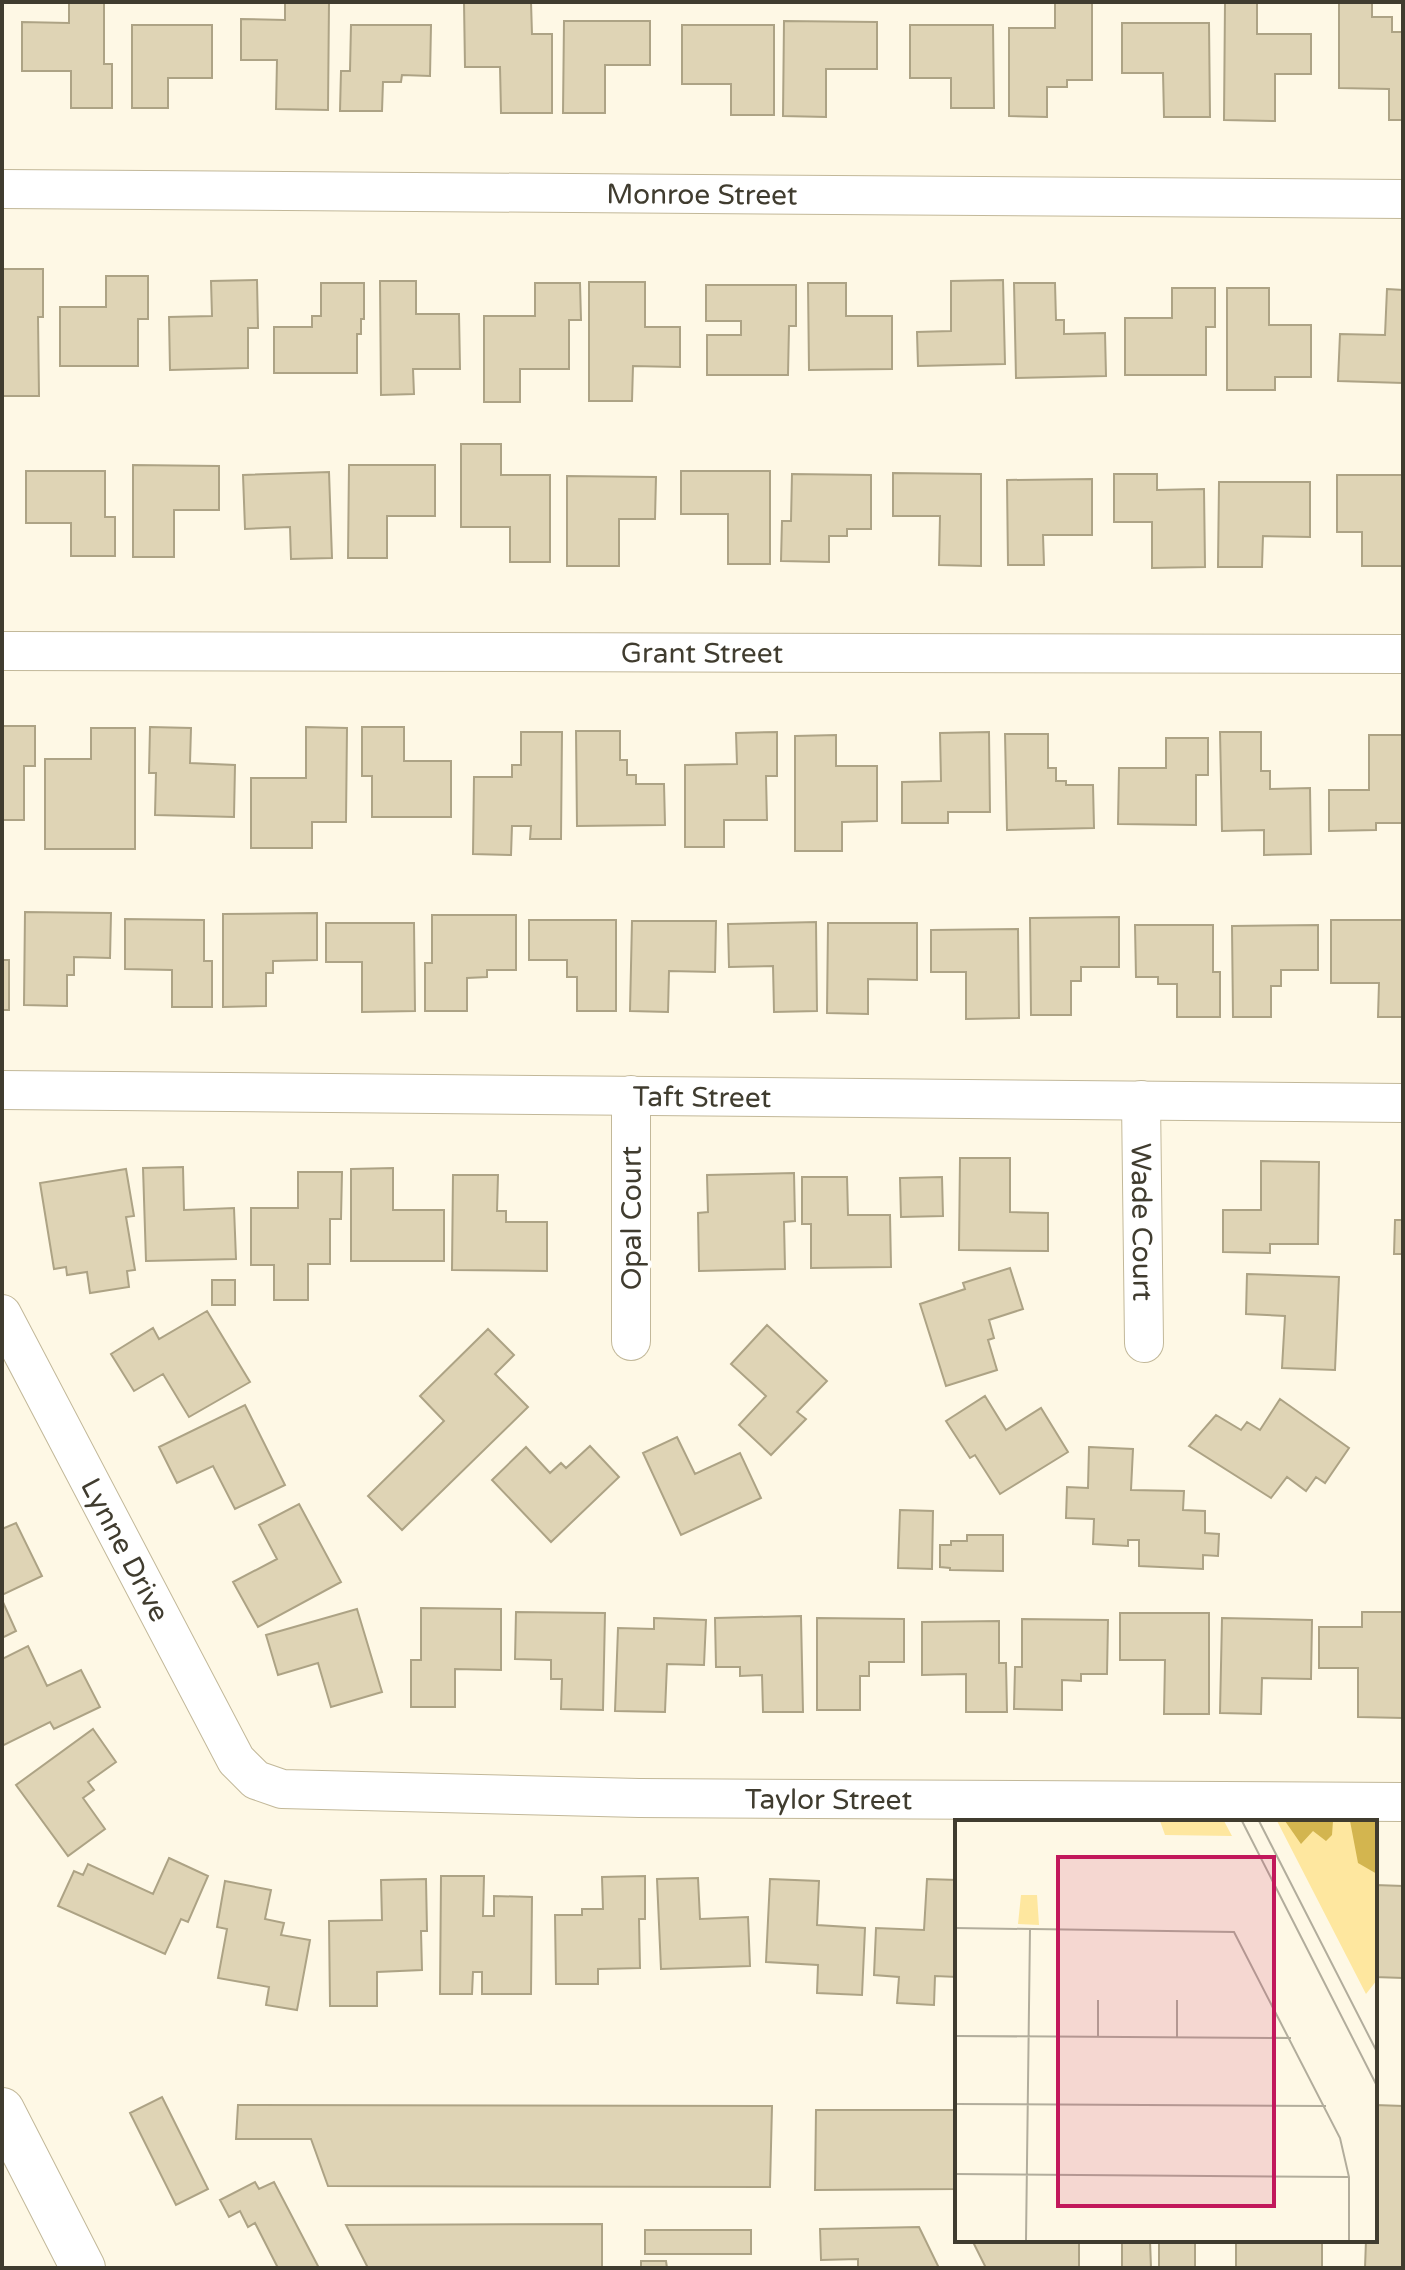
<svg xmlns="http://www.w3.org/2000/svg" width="1405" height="2270" font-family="'Varela Round',sans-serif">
	<rect width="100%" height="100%" fill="#fef8e5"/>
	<path fill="#dfd4b5" stroke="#ada385" stroke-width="2" d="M69,2H104V64H112V108H71V71H22V22L69,23Z
		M285,2H329L328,110L276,109L277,60H241V19L285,20Z
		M464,2H531L532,34H552V113H501L500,67H465Z
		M1225,2H1257V34H1311V74H1275V121L1224,120Z
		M1339,2H1372V17H1392V32H1403V120H1389V89L1339,88Z
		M1055,3H1092V80H1067V87H1047V117L1009,116V28H1055Z
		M564,21H650V65H605V113H563Z
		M784,21L877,22V69H826V117L783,116Z
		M1122,23H1209L1210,117H1164L1163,73H1122Z
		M132,25H212V78H168V108H132Z
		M351,25H431L430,76L402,75L401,82H383L382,111H340L341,71H350Z
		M682,25H774V115H731V84H682Z
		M910,25H993L994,108H951V78H910Z
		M2,269H43V317H38L39,396H2Z
		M106,276H148V319H138V366H60V307H106Z
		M257,280L258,328H248V368L170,370L169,317L212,316L211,281Z
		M1003,280L1005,364L918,366L917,332L951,331V281Z
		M380,281H416V314H459L460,369H413L414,394L381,395Z
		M589,282H645V327H680V367L633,366L632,401H589Z
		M321,283H364V319H361V334H357V373H274V327H312V316H321Z
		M535,283H580L581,320H569V369H520V402H484V316H535Z
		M808,283H846V316H892V369L809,370Z
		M1014,283H1055L1056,320H1064V334L1105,333L1106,376L1016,378Z
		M706,285H796V326H789L788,375H707V335H741V321H706Z
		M1172,288H1215V327H1206V375H1125V318H1172Z
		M1227,288H1269V325H1311V377H1275V390H1227Z
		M1387,289L1403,290V383L1338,381L1340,334L1385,335Z
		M461,444H501V475H550V562H510V527H461Z
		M133,465L219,466V510H174V557H133Z
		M349,465H435V516H387V558H348Z
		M26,471H105V517H115V556H71V523H26Z
		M681,471H770V564H728V514H681Z
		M329,472L332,558L291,559L290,527L245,529L243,475Z
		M893,473L981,474V566L939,565L940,516H893Z
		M792,474L871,475V529H847V536H829V562L781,561L782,521H791Z
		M1114,474H1157V490L1204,489L1205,567L1152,568V522H1114Z
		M1337,475H1403V566H1362V532H1337Z
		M567,476L656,477L655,519H619V566H567Z
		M1092,479V535H1043L1044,565H1008L1007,480Z
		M1219,482H1310V537L1263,536L1262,567H1218Z
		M2,726H35V766H24V820H2Z
		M150,727L191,728L190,763L235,765L234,817L155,815L156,773H149Z
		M306,727L347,728L346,822H312V848H251V778H306Z
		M362,727H404V761H451V817H372V776H362Z
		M91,728H135V849H45V759H91Z
		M576,731H620V760H627V775H636V784H664L665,825L577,826Z
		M521,732H562L561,839H530L531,826H512L511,855L473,854L474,777H512V765H521Z
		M777,732V776H766L767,820H724V847H685V765L737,764L736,733Z
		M989,732L990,812H948V823H902V782L941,781L940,733Z
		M1220,732H1261V771H1270V789L1310,788L1311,854L1264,855V830L1222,831Z
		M1005,734H1048V768H1056V781H1066V785H1093L1094,828L1007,830Z
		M836,735V766H877V821L842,822V851H795V736Z
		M1369,735H1403V823H1376V830L1329,831V790H1369Z
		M1166,738H1208V775H1196V825L1118,824L1119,768H1166Z
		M25,912L111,913L110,958L74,957V975H67V1006L24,1005Z
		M317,913V960L273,961V973H266V1006L223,1007V914Z
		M432,915H516V970H487V977L467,978V1011H425V963H432Z
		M1119,917V967H1081V981H1071V1015H1031L1030,918Z
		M2,918V960H9V1010H2Z
		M125,919L204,920V961H212V1007H172V970L125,969Z
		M529,920H616V1011H577V977H567V960H529Z
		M1331,920H1403V1017H1378L1379,983H1331Z
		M632,921H716L715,972L669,971L668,1012L630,1011Z
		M816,922L817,1011L774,1012L773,966L729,967L728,924Z
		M326,923H414L415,1011L362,1012V962H326Z
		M828,923H917V980L868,979V1014L827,1013Z
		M1135,925H1213V972H1220V1017H1177V984H1158V977H1136Z
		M1318,925V970H1281V986H1271V1017H1233L1232,926Z
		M1018,929L1019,1018L966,1019V972H931V930Z
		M960,1158H1010V1212L1048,1213V1251L959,1250Z
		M1261,1161L1319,1162L1318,1244H1270V1253L1223,1252V1210H1261Z
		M183,1167L184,1210L234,1208L236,1259L146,1261L143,1168Z
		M393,1168V1210H444V1261H351V1169Z
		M126,1169L134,1216L126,1217L135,1270L127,1271L129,1287L90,1293L87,1272L67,1275L66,1267L54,1269L40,1183Z
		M298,1172H342L341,1219H330V1264H308V1300H274V1265H251V1208H298Z
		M794,1173L795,1221L784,1222L785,1269L699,1271L698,1213L708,1212L707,1175Z
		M453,1175H498L497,1211H506V1222H547V1271L452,1270Z
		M802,1177H847L848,1215H890L891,1267L811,1268V1224H802Z
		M942,1177L943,1216L901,1217L900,1178Z
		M1395,1220H1403V1254H1394Z
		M1010,1268L1023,1309L989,1320L994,1338L988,1340L997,1370L946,1386L920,1304L965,1289L963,1283Z
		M1247,1274L1339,1277L1335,1370L1282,1368L1285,1316L1246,1314Z
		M212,1280H235V1305H212Z
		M207,1311L250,1382L189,1417L163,1374L134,1391L111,1354L153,1328L159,1339Z
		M767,1325L827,1381L797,1412L806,1419L771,1455L739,1425L766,1396L731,1364Z
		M488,1329L514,1355L495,1374L528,1407L402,1530L368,1496L444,1421L420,1396Z
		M985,1396L1006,1430L1041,1408L1068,1452L1000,1494L975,1455L970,1458L946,1421Z
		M1280,1399L1349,1448L1325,1483L1316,1477L1306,1491L1287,1477L1271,1498L1189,1446L1216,1415L1241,1430L1247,1422L1260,1430Z
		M245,1405L285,1485L235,1509L213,1466L177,1483L159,1447Z
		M677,1437L695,1474L740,1453L761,1498L681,1535L643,1453Z
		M590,1446L619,1477L551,1542L492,1480L526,1447L550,1473L561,1463L566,1468Z
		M1089,1447L1133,1449L1131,1490L1184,1491L1183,1510L1205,1511V1533L1219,1534L1218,1556L1203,1555V1569L1139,1566V1540H1128V1546L1093,1544L1094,1519L1066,1518L1067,1487L1088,1488Z
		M299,1504L341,1582L258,1627L233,1582L277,1559L259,1525Z
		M900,1510L933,1511L932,1569L898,1568Z
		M16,1523L42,1576L2,1595V1529Z
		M967,1535H1003V1571L950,1570V1568L940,1567V1545H951V1541H967Z
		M2,1600L16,1631L2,1638Z
		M421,1608L501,1609V1670L455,1669V1707H411V1660H421Z
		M357,1609L382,1692L331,1707L318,1663L278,1675L266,1635Z
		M516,1612L605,1613L603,1710L561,1709L562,1679H551V1660L515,1659Z
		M1362,1612H1403V1718L1358,1717V1668H1319V1627H1362Z
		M1120,1613H1209V1714H1164L1165,1660H1120Z
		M801,1616L803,1712H763L762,1675L740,1676V1667H716L715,1618Z
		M654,1618L706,1620L704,1665L667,1664L665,1712L615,1711L618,1628L654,1629Z
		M817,1618L904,1619V1662H869V1676H860V1710H817Z
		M1222,1618L1312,1620L1311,1679L1262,1678L1261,1714L1220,1713Z
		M1022,1619L1108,1620L1107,1674H1081V1681L1062,1680V1710L1014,1709L1015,1667H1022Z
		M999,1621V1663H1006L1007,1712H966V1674L922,1675V1622Z
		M28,1646L47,1686L81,1670L100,1707L54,1729L50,1722L2,1746V1659Z
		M93,1729L116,1762L88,1782L94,1790L83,1798L105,1829L68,1856L16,1785Z
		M169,1858L208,1876L188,1922L181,1919L165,1954L58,1906L74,1871L83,1875L88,1864L153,1894Z
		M441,1876H484L483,1916H494V1896L532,1897L531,1994H482V1972H473L472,1994H440Z
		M645,1876V1919H639L640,1968L598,1969V1984H556L555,1915H582V1909H603L602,1877Z
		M698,1878L700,1919L748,1917L750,1966L661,1969L657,1879Z
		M426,1879L427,1931H421L422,1970L377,1972V2006H330L329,1921L382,1920L381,1880Z
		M770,1879L819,1881L817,1925L865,1928L862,1995L817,1993L818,1965L766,1962Z
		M927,1879L957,1880V1977L935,1976L934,2005L897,2003L899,1977L874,1975L876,1928L924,1930Z
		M225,1881L271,1890L265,1919L284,1923L281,1935L310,1940L297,2010L266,2005L269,1987L218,1978L227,1929L217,1927Z
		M1375,1885L1403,1886V1978L1375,1977Z
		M162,2097L208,2189L176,2205L130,2113Z
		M238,2105L772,2106L770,2187L328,2186L311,2139H236Z
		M1375,2105L1403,2106V2268H1365L1366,2240H1375Z
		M816,2110H957V2189L815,2190Z
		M255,2182L259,2189L274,2182L319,2268H278L255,2223L248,2227L240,2211L229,2217L220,2200Z
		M602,2224V2268H368L346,2225Z
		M919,2227L939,2268H858V2259L821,2260L820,2229Z
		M645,2230H751V2254H645Z
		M972,2240H1079V2268H986Z
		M1122,2240H1150L1151,2268H1122Z
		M1159,2240H1195V2268H1159Z
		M1236,2240H1322V2268H1236Z
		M641,2261H666L667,2268H641Z"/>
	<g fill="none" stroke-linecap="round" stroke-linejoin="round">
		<defs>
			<g id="street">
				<path id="s1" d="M2,189L1403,199"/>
				<path id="s2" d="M2,651L1403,654"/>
				<path id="s3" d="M2,1090L1403,1103"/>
				<path d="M631,1095V1341"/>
				<path id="s4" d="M1141,1100L1144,1343"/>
				<path id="s5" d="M2,1314L236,1760L256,1780L282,1789L639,1798L1403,1802"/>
			</g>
			<path id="highway" d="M2,2110L83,2268"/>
		</defs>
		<use href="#street" stroke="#c2b899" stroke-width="40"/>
		<use href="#highway" stroke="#c2b899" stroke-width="46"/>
		<use href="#street" stroke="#fff" stroke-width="38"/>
		<use href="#highway" stroke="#fff" stroke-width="44"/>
	</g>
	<g text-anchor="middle" stroke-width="8" stroke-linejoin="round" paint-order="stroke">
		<g font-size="28" fill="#403c2f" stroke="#fff">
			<text dy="10" stroke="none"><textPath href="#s1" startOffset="700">Monroe Street</textPath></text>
			<text dy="10" stroke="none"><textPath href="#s2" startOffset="700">Grant Street</textPath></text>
			<text dy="10" stroke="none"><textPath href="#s3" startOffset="700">Taft Street</textPath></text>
			<text transform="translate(631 1218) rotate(-90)" y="10">Opal Court</text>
			<text dy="10" stroke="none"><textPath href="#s4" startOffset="122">Wade Court</textPath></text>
			<text dy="10" stroke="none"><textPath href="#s5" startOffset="266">Lynne Drive</textPath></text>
			<text dy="10" stroke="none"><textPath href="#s5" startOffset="1106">Taylor Street</textPath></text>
		</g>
	</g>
	<g transform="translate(955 1820)">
		<rect width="422" height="422" fill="#fef8e5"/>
		<path d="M205,1H269L277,16L210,15ZM322,1H422V160L411,174ZM66,75H82L84,105L63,104Z" fill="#fee79f"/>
		<path d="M330,1H378L377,15L371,21L358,11L346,24ZM395,1H422V54L403,43Z" fill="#d3b54f"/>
		<path fill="none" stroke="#b2ad9c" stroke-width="2" d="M287,1L422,266M304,1L422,232M0,108L279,112L385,318L394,357V421M143,180V217M222,180V218M0,216L336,218M0,284L371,286M0,354L394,357M71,421L75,109"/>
		<path fill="#c2185b" fill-opacity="0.15" stroke="#c2185b" stroke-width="4" d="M103,37H319V386H103Z"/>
		<rect width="422" height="422" fill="none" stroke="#403c2f" stroke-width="4"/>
	</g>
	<rect width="1405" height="2270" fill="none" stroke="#403c2f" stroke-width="8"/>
</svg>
